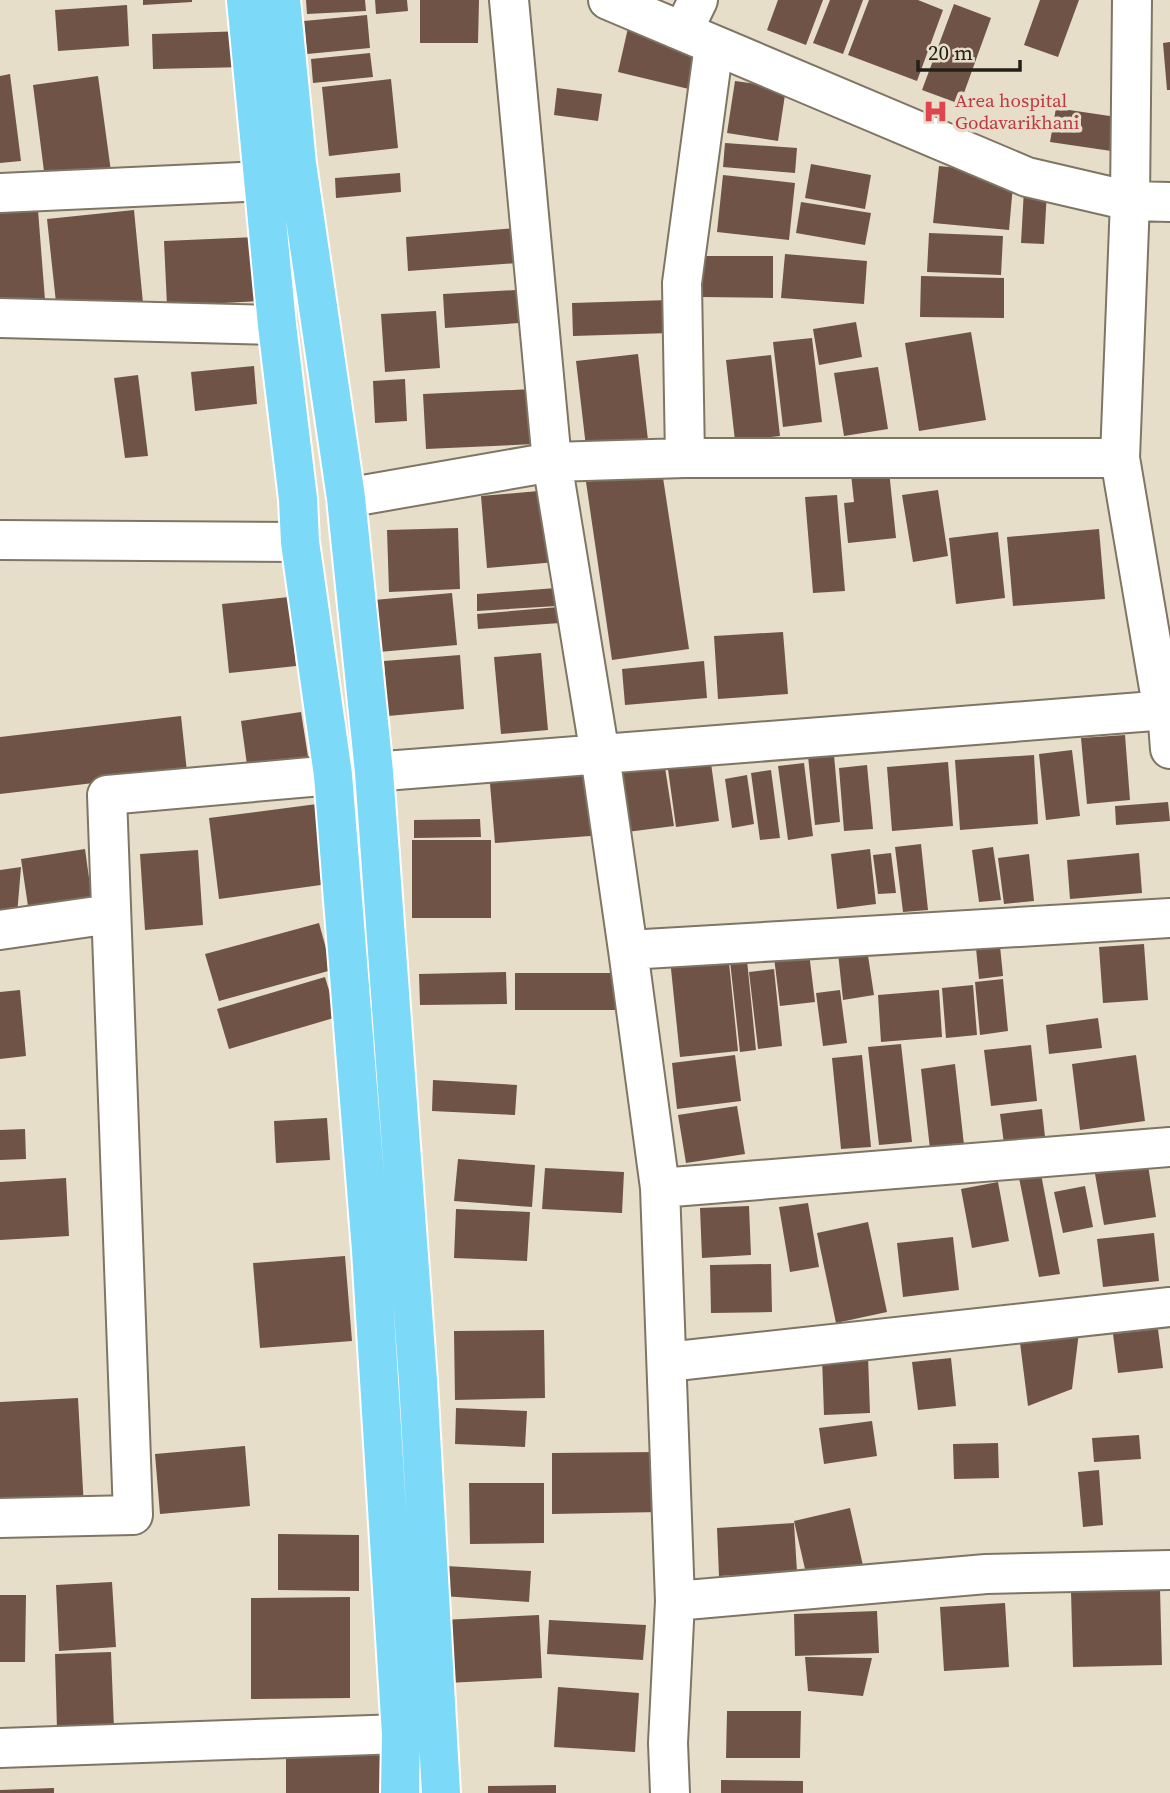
<svg xmlns="http://www.w3.org/2000/svg" width="1170" height="1793" font-family="'Source Serif 4',serif">
	<rect width="100%" height="100%" fill="#e7deca"/>
	<path fill="#6f5346" d="M143,0H192V2L143,5Z
		M306,0H365L366,11L307,14Z
		M375,0H407L408,11L376,14Z
		M420,0H479L478,43H420Z
		M778,0H823L806,45L767,30Z
		M830,0H863L843,54L813,43Z
		M869,0H918L943,10L917,81L848,55Z
		M1040,0H1079L1058,57L1024,45Z
		M954,4L991,18L960,104L922,90Z
		M127,5L129,46L58,51L55,10Z
		M367,15L370,48L307,54L304,21Z
		M628,28L704,46L693,90L618,72Z
		M246,31L247,67L153,69L152,34Z
		M1170,42V90H1167L1163,43Z
		M370,53L373,77L313,83L311,59Z
		M10,74L21,161L0,163V76Z
		M98,76L112,179L46,187L33,85Z
		M391,79L398,148L329,156L322,87Z
		M735,81L786,88L778,141L727,133Z
		M557,88L602,94L598,121L554,115Z
		M1056,108L1123,118L1118,152L1050,142Z
		M725,143L797,148L795,173L723,167Z
		M811,164L871,175L865,209L805,198Z
		M939,166L1014,174L1009,230L933,223Z
		M400,173L401,192L336,198L335,178Z
		M723,175L795,183L789,240L717,232Z
		M1024,189L1047,191L1044,244L1021,243Z
		M801,202L871,213L865,245L796,233Z
		M38,210L45,300L0,303V213Z
		M134,210L143,303L57,312L47,219Z
		M516,228L518,263L408,271L406,237Z
		M929,233L1003,236L1001,275L927,272Z
		M256,237L259,301L167,306L164,241Z
		M785,254L867,261L864,304L781,298Z
		M702,256H773V298L702,297Z
		M921,276L1004,278V318L920,317Z
		M533,289L535,322L445,328L443,294Z
		M670,300L671,333L573,336L572,303Z
		M436,311L440,368L385,372L381,314Z
		M856,322L862,357L819,365L813,329Z
		M971,332L986,420L919,431L905,343Z
		M812,338L822,422L783,427L773,342Z
		M638,354L648,440L586,447L576,361Z
		M771,355L780,436L735,441L726,360Z
		M254,366L257,404L195,411L191,372Z
		M878,367L888,429L844,436L834,373Z
		M138,375L148,456L125,458L114,378Z
		M405,379L407,421L375,423L373,381Z
		M533,389L535,444L426,449L423,394Z
		M888,461L896,538L848,543L844,503L854,502L850,465Z
		M662,471L689,649L612,660L586,482Z
		M550,490L556,562L487,568L481,496Z
		M938,490L948,556L913,562L902,495Z
		M837,495L845,591L813,593L805,497Z
		M458,528L460,589L389,592L387,530Z
		M1099,529L1105,599L1013,606L1007,537Z
		M998,532L1005,598L956,604L949,538Z
		M556,588L557,606L477,611V594Z
		M452,593L457,645L379,652L374,600Z
		M289,597L296,666L229,673L222,604Z
		M559,607L560,623L478,629L477,614Z
		M783,632L788,694L718,699L714,636Z
		M541,653L548,730L501,734L494,657Z
		M460,655L464,709L388,716L384,661Z
		M704,661L707,698L625,705L622,669Z
		M301,712L309,763L248,772L241,721Z
		M181,716L187,772L0,794V737Z
		M1125,735L1130,800L1087,804L1081,738Z
		M833,744L840,822L815,825L807,746Z
		M1072,750L1080,816L1046,820L1039,754Z
		M598,752L604,835L495,843L488,760Z
		M1034,755L1038,824L960,830L955,760Z
		M710,756L719,821L676,827L667,762Z
		M664,761L674,826L619,833L610,769Z
		M948,762L953,826L892,831L887,767Z
		M804,763L813,836L788,840L778,766Z
		M867,765L873,829L844,831L839,768Z
		M771,770L780,838L760,840L751,773Z
		M747,775L754,824L732,828L725,779Z
		M1168,802L1170,821L1116,825L1115,806Z
		M317,804L328,884L219,899L209,818Z
		M480,819L481,837L414,838V820Z
		M412,840H491V918H412Z
		M921,844L928,910L903,912L895,847Z
		M993,847L1001,900L979,902L972,850Z
		M85,849L93,907L29,913L21,859Z
		M870,849L876,904L837,909L831,854Z
		M198,850L203,925L145,930L140,854Z
		M891,853L896,893L878,894L873,855Z
		M1139,853L1142,893L1070,899L1067,860Z
		M1029,854L1034,901L1004,904L998,858Z
		M21,867L17,915L0,917V870Z
		M319,923L332,970L219,1001L205,954Z
		M999,936L1003,976L979,979L975,938Z
		M1144,944L1148,1000L1103,1003L1099,947Z
		M808,945L815,1002L780,1006L773,949Z
		M867,949L874,995L843,1000L838,953Z
		M746,950L756,1050L740,1052L729,952Z
		M728,953L738,1051L680,1057L670,959Z
		M774,969L782,1046L758,1049L749,972Z
		M506,972L507,1004L420,1005L419,974Z
		M515,973H620V1010H515Z
		M325,977L337,1017L229,1049L217,1009Z
		M1003,979L1008,1031L980,1035L975,982Z
		M973,985L977,1035L946,1038L942,988Z
		M20,990L26,1056L0,1059V992Z
		M840,990L847,1043L823,1046L816,993Z
		M939,990L942,1037L881,1042L878,995Z
		M1098,1018L1102,1048L1049,1054L1046,1025Z
		M901,1044L912,1142L879,1145L868,1047Z
		M1031,1045L1037,1101L991,1106L984,1050Z
		M735,1055L741,1101L677,1109L672,1063Z
		M862,1055L871,1147L841,1149L832,1058Z
		M1136,1055L1145,1121L1080,1130L1072,1064Z
		M955,1064L964,1145L930,1149L921,1069Z
		M433,1080L517,1085L515,1115L432,1111Z
		M737,1106L745,1154L686,1163L678,1115Z
		M1042,1109L1046,1146L1005,1151L1000,1114Z
		M327,1118L330,1160L276,1163L274,1121Z
		M25,1129L26,1159L0,1160V1130Z
		M458,1159L535,1165L532,1207L454,1201Z
		M1148,1165L1156,1217L1104,1225L1095,1174Z
		M545,1168L624,1172L622,1213L542,1209Z
		M1041,1174L1060,1274L1039,1277L1019,1178Z
		M66,1178L69,1236L0,1240V1182Z
		M998,1182L1009,1241L972,1248L961,1189Z
		M1085,1186L1093,1227L1063,1233L1054,1192Z
		M808,1203L819,1267L790,1272L779,1207Z
		M749,1206L751,1255L702,1258L700,1208Z
		M456,1209L530,1212L527,1261L454,1258Z
		M868,1222L887,1312L836,1323L817,1233Z
		M1154,1233L1159,1281L1103,1287L1097,1239Z
		M953,1237L959,1290L903,1297L897,1243Z
		M345,1256L352,1341L260,1348L253,1263Z
		M771,1264L772,1312L711,1313L710,1265Z
		M1158,1329L1163,1368L1118,1373L1113,1334Z
		M544,1330L545,1398L455,1400L454,1331Z
		M1079,1332L1072,1389L1028,1406L1019,1335Z
		M868,1356L870,1413L824,1415L822,1357Z
		M951,1358L956,1406L918,1410L912,1362Z
		M78,1398L84,1508L0,1513V1402Z
		M456,1408L527,1411L525,1447L455,1444Z
		M872,1421L877,1456L824,1464L819,1428Z
		M1139,1435L1141,1459L1094,1462L1092,1438Z
		M998,1443L999,1478L954,1479L953,1444Z
		M245,1446L250,1506L160,1514L155,1454Z
		M659,1452L660,1512L552,1514V1453Z
		M1099,1470L1103,1525L1083,1527L1078,1472Z
		M469,1483H544V1543L470,1544Z
		M850,1508L864,1570L808,1582L794,1521Z
		M794,1523L797,1572L719,1576L717,1528Z
		M278,1534L359,1535V1591L278,1590Z
		M446,1566L531,1571L529,1602L443,1596Z
		M112,1582L116,1647L59,1651L56,1585Z
		M1160,1589L1162,1665L1073,1667L1071,1591Z
		M0,1595H26L25,1662H0Z
		M350,1597V1698L251,1699V1598Z
		M1005,1603L1009,1667L944,1671L940,1607Z
		M877,1611L879,1653L795,1656L794,1614Z
		M539,1615L542,1678L447,1683L443,1620Z
		M549,1620L646,1625L643,1660L547,1654Z
		M111,1652L114,1729L57,1730L55,1654Z
		M805,1657L872,1658L863,1696L808,1691Z
		M558,1687L639,1693L635,1752L554,1747Z
		M727,1711H801L800,1758H726Z
		M392,1755L393,1793H286V1758Z
		M721,1780L803,1781V1793H721Z
		M556,1785V1793H488V1786Z
		M54,1788V1793H0V1790Z"/>
	<g fill="none" stroke-linecap="round" stroke-linejoin="round">
		<defs>
			<path id="minor" d="M509,0L552,462L600,755L628,950L660,1188L675,1601L668,1743L670,1793
				M608,0L1027,177L1130,201L1170,202
				M1132,0L1130,201L1120,458L1160,694L1167,710L1170,749
				M683,31L698,0
				M0,193L264,181
				M0,318L277,325
				M685,458L682,283L714,45
				M346,498L552,462L685,458H1120
				M0,540L300,542
				M0,930L111,914
				M628,950L1170,918
				M660,1188L1170,1147
				M667,1362L1170,1307
				M0,1518L133,1515L107,795L333,775L1167,710
				M675,1601L986,1574L1170,1570
				M0,1748L401,1734"/>
			<path id="major" d="M246,0L277,325L298,499L300,542L333,775L371,1250L401,1734L400,1793
				M281,0L297,164L346,498L374,772L418,1381L441,1793"/>
		</defs>
		<use href="#minor" stroke="#7e7564" stroke-width="42"/>
		<use href="#major" stroke="#fff" stroke-width="42"/>
		<use href="#minor" stroke="#fff" stroke-width="38"/>
		<use href="#major" stroke="#7cdaf8" stroke-width="38"/>
	</g>
	<defs>
		<symbol id="hospital-bare" viewBox="-9 -9 18 18"><path d="M-5-5h3v3.5h4V-5h3V5h-3V1.5h-4V5h-3Z" fill="#e0444e" stroke="#e7deca" stroke-width="2.5" paint-order="stroke"/></symbol>
	</defs>
	<g fill-rule="evenodd">
		<use href="#hospital-bare" x="918" y="94" width="35" height="35"/>
	</g>
	<g text-anchor="middle" stroke-width="7" stroke-linejoin="round" paint-order="stroke">
		<g font-size="19" fill="#be3a42" stroke="#e7deca" text-anchor="start">
			<text x="955" y="107">Area hospital<tspan x="955" dy="22">Godavarikhani</tspan></text>
		</g>
	</g>
	<path d="M918 60v10h102v-10" fill="none" stroke="#232019" stroke-width="3.5"/>
	<text x="928" y="60" font-size="21" fill="#232019" stroke="#e7deca" stroke-width="5" paint-order="stroke">20 m</text>
</svg>
